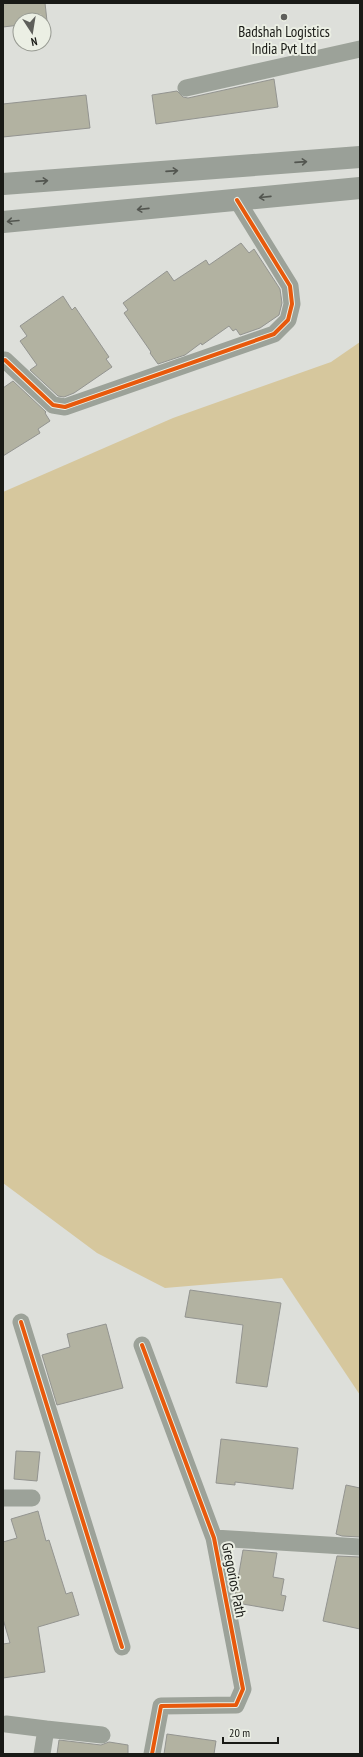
<svg xmlns="http://www.w3.org/2000/svg" width="363" height="1757" font-family="'PT Sans Narrow',sans-serif">
	<rect width="100%" height="100%" fill="#dddfda"/>
	<path fill="#d6c79d" d="M360,342V1395L282,1278L165,1288L97,1253L3,1183V492L173,418L331,362Z"/>
	<path fill="#b2b2a1" stroke="#939490" d="M3,3H45L47,21L20,20V25L3,27Z
		M274,79L278,107L156,124L152,95L177,91L183,97L188,98Z
		M86,95L90,128L3,137V104Z
		M241,243L249,253L254,249L280,289L282,303L279,315L260,328L240,335L236,329L233,331L229,326L202,345L201,343L185,355L158,364L150,353L151,352L124,313L128,310L123,303L167,271L174,281L206,260L209,265Z
		M63,296L72,310L75,307L109,357L106,359L112,367L74,393L64,397L58,396L30,370L37,365L20,341L27,336L20,326Z
		M13,381L46,412L45,413L50,421L38,429L40,433L3,456V388Z
		M190,1290L281,1303L267,1387L236,1383L243,1325L185,1317Z
		M106,1324L123,1388L57,1405L42,1355L70,1347L67,1334Z
		M221,1439L298,1448L293,1489L235,1482V1485L216,1483Z
		M16,1451L40,1452L37,1481L14,1479Z
		M346,1485L360,1488V1537L342,1536L336,1534Z
		M38,1511L46,1541L49,1540L66,1594L72,1592L79,1615L38,1627L45,1672L3,1678V1644L10,1643L3,1619V1542L17,1538L11,1519Z
		M243,1550L277,1553L273,1577L284,1579L281,1595L286,1596L283,1611L237,1603L235,1596Z
		M337,1556L360,1557V1629L323,1621Z
		M167,1734L216,1741L214,1754H164Z
		M59,1740L101,1745L109,1742L128,1745V1754H57Z"/>
	<g fill="none" stroke-linecap="round" stroke-linejoin="round">
		<path stroke="#9ca299" stroke-width="17" d="M186,88L360,49
			M5,360L53,405L65,407L274,334L288,320L292,304L290,286L237,200
			M21,1322L122,1647
			M142,1345L214,1538L243,1689L236,1705L161,1706L152,1754
			M3,1498H32
			M214,1538L360,1547
			M6,1724L46,1729
			M42,1754L46,1729L102,1735"/>
		<path stroke="#9aa098" stroke-width="22" d="M3,184L360,157
			M3,222L360,188"/>
		<defs>
			<path id="cycleway" d="M5,360L53,405L65,407L274,334L288,320L292,304L290,286L237,200
				M21,1322L122,1647
				M142,1345L214,1538L243,1689L236,1705L161,1706L152,1754"/>
		</defs>
		<use href="#cycleway" stroke="#ebefe4" stroke-width="6"/>
		<use href="#cycleway" stroke="#e8590c" stroke-width="4"/>
	</g>
	<defs><path id="oneway-shaft" d="M-6 0H5M1.5-3L5.5 0L1.5 3" fill="none" stroke-width="1.6" stroke-linecap="round" stroke-linejoin="round"/></defs>
	<g stroke="#535650">
		<use href="#oneway-shaft" transform="translate(301 162) rotate(-4)"/>
		<use href="#oneway-shaft" transform="translate(172 171) rotate(-4)"/>
		<use href="#oneway-shaft" transform="translate(42 181) rotate(-4)"/>
		<use href="#oneway-shaft" transform="translate(265 197) rotate(174)"/>
		<use href="#oneway-shaft" transform="translate(143 209) rotate(174)"/>
		<use href="#oneway-shaft" transform="translate(13 221) rotate(175)"/>
	</g>
	<circle fill="#5e5f5b" stroke="#ebefe4" stroke-width="1.5" cx="284" cy="17" r="4"/>
	<g text-anchor="middle" stroke-width="4" stroke-linejoin="round" paint-order="stroke">
		<g font-size="15" fill="#191a16" stroke="#ebefe4">
			<text x="284" y="37">Badshah Logistics<tspan x="284" dy="17">India Pvt Ltd</tspan></text>
		</g>
		<g font-size="15" fill="#191a16" stroke="#ebefe4">
			<text transform="translate(234 1580) rotate(79)" y="5">Gregorios Path</text>
		</g>
	</g>
	<rect width="363" height="1757" fill="none" stroke="#191a16" stroke-width="8"/>
	<g transform="translate(32 32) rotate(168)"><circle r="19" fill="#ebefe4" stroke="#979a92"/>
	<path d="M0-3L7 15L0 10L-7 15Z" fill="#5e5f5b"/>
	<text y="-6" font-size="11" font-weight="bold" text-anchor="middle" fill="#191a16">N</text>
	</g>
	<path d="M223 1737v6h55v-6" fill="none" stroke="#191a16" stroke-width="2"/>
	<text x="229" y="1737" font-size="12" fill="#191a16" stroke="#ebefe4" stroke-width="3" paint-order="stroke">20 m</text>
</svg>
